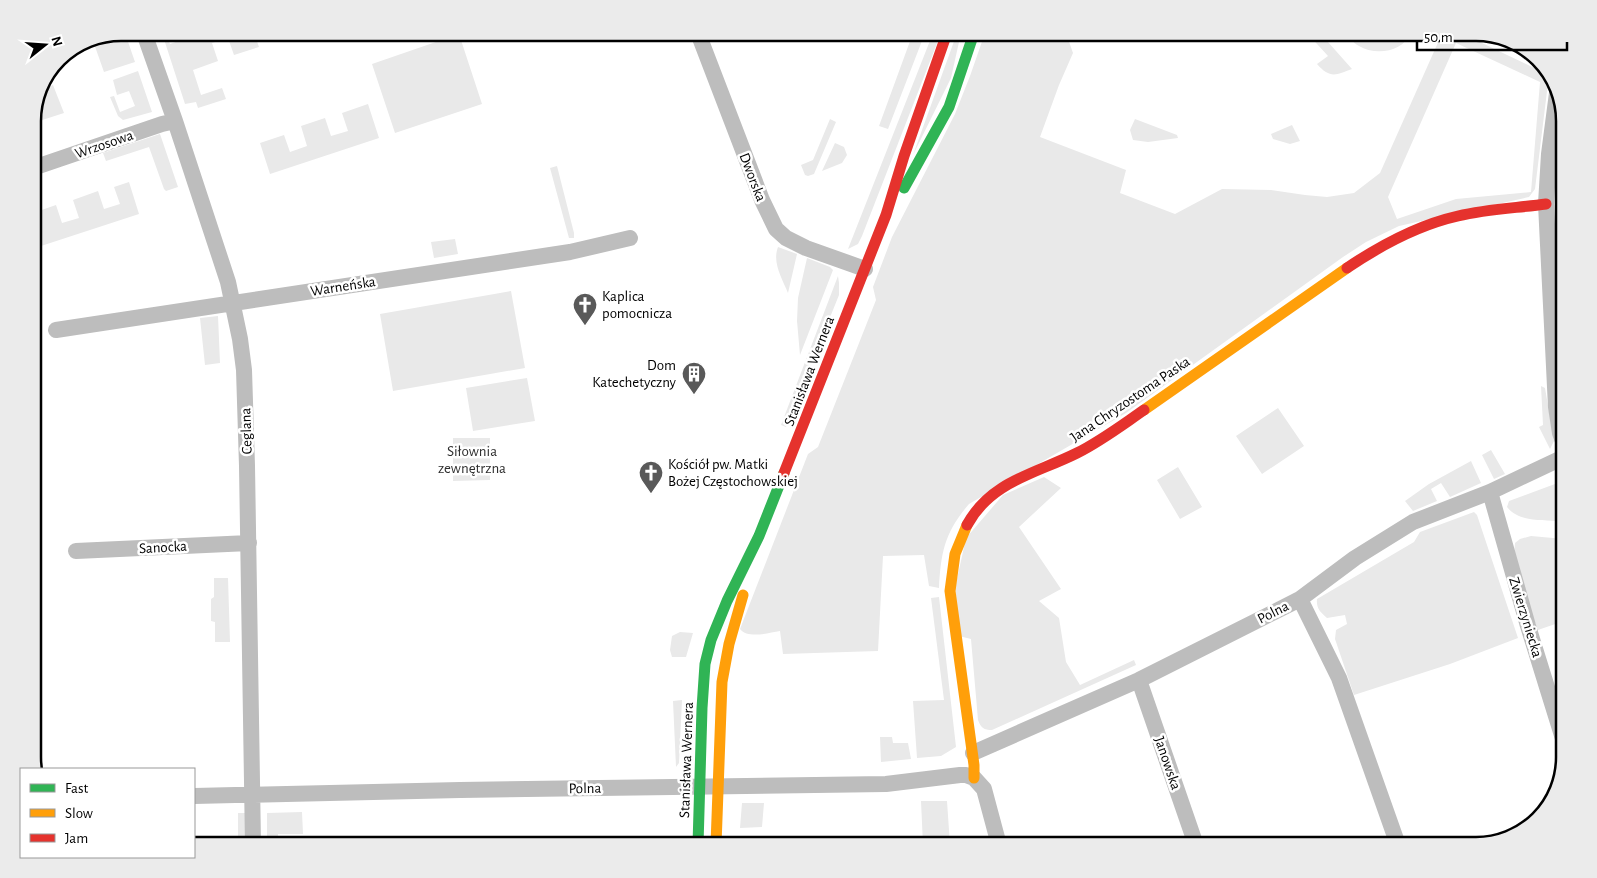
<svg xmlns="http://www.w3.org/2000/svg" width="1597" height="878" font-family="'Alegreya Sans',sans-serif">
	<rect width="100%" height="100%" fill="#fff"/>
	<path fill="#e9e9e9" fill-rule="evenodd" d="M121,33H125L135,62L104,72L92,38Z
		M162,33H166L170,44L201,33H254L259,47L234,55L228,38L212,43L218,61L193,70L201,95L222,88L226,99L198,108L196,102L185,104Z
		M913,33H925L888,129L879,126Z
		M933,33H941L862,236L858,244L848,249Z
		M957,33H961L951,78L913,155Z
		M985,33H1066L1073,53L1059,85L1040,137L1126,170L1120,193L1175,214L1222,189L1271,190L1305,195L1327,197L1354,193L1380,173L1440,38L1445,33H1461L1549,75L1535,189L1529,197L1399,226L1366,242L1343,257L1126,413L969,504C945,532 941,551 939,588L929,586L924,555L883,556L878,651L783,654L780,631C768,633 748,639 740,629L808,454L818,447L876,300L873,287L892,237L955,114L970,76ZM1456,43L1540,82L1531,192L1456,199L1397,219L1388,197Z
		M1307,33H1320L1352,69C1336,75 1330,79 1317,64L1328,56Z
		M1345,33H1410C1404,52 1375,56 1359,46C1353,43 1349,37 1345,33Z
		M459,34L482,104L395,133L372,64Z
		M138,71L152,112L123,120L118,116L110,97L114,96L120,112L135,106L129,91L117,95L113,80Z
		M47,84L48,87L53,85L64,113L33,123V115Z
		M368,104L379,138L270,174L260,143L284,135L290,152L307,146L301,126L325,118L331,136L348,131L342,113Z
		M830,119L836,122L814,174L808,176L805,175L801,165L813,160Z
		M1135,119L1177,135L1178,138L1148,142L1133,140L1130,130Z
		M1292,125L1300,141L1290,144L1273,139L1271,134Z
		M160,134L178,187L166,191L164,189L149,147L106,161L103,153Z
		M835,143L844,147L847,155L842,163L822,171Z
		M557,166L574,233V238H569L550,168Z
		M129,182L139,214L41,246L33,221V213L56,205L62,223L79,218L73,200L98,191L104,209L120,204L114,187Z
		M455,239L458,254L434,258L431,242Z
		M778,247L797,254L788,293C782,278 772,263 778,247Z
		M807,258L830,267L833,270L800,355L797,321L798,298Z
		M838,276L839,283V295L786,427L781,425Z
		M511,291L525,368L393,391L380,314Z
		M218,316L220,363L205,365L200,318Z
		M527,378L535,421L473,431L466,388Z
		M1541,386L1545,388L1554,441L1550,449L1539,427L1543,425Z
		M1278,408L1304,446L1262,474L1236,436Z
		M453,438H490V480L453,481Z
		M1491,450L1505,474L1494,479L1482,455Z
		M1471,461L1481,483L1450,497L1441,483L1431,489L1437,501L1413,511L1405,501L1429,484Z
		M1178,467L1202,507L1180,519L1157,480Z
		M1044,477L1061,488L1019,527L1061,589L1039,601L1059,618L1066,662L1080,685L1134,660L1136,665L992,730C984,730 981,728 978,720L971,639L959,636L955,588L966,538L1003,495Z
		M1563,481L1564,518L1561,521C1542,520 1519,522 1507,507L1509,501Z
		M1474,512L1477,515L1518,638L1450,664L1354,695L1335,639L1336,630L1347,624L1345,615L1327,618C1320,612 1316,608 1317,599L1414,542L1420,532Z
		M1531,536L1564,539V621L1535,631L1514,555L1515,543L1520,539Z
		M214,578H228L230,642H215V622L211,621V599L214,597Z
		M939,597L956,747L941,756L917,758L913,701L944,700L931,598Z
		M680,632L693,633L686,657H672L670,650L672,636Z
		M682,700L679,763L676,767L673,701Z
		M880,737H892L893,743H908L911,759L881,762Z
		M921,801H947L950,845H923Z
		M742,803H764L762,827L740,828Z
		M302,812L303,834H278V845H267V813Z
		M238,813H245V845H238Z"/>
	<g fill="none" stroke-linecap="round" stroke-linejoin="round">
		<path stroke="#bdbdbd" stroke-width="16" d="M144,33L175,121L228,282L240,339L244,370L247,466L253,845
			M698,33L762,200L776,229L786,238L806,248L865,269
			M1557,93L1549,154L1546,204L1556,407L1560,433L1564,444
			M33,168L162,124L175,121
			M56,330L570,252L630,238
			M1490,492L1528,626L1564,742
			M76,551L249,543
			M1300,599L1339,678L1398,845
			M1139,680L1196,845
			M973,753L1139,680L1300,599L1355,558L1413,522L1490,492L1564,457
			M194,796L460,790L886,784L960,775H966L974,778L984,789L999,845"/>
		<path stroke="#30b455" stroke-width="11" d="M904,188L949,107L974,33
			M698,845L702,708L705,664L711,640L727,601L759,536L784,473"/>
		<path stroke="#ff9f0a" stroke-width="11" d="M1144,410L1347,268
			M967,525L955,554L950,591L974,765V778
			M716,845L722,682L729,644L743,595"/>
		<path stroke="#e5322d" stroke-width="11" d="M1347,268C1381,245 1418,225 1458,216C1487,209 1517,208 1546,204
			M784,473L886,215L904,156L947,33
			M967,525C991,481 1035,474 1077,453C1101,441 1122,425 1144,410"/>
	</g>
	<defs>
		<symbol id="church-pin" viewBox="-11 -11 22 30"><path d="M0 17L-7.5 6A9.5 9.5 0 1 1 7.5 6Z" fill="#595959" stroke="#fff"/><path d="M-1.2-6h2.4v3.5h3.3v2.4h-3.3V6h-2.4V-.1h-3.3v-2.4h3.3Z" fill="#fff"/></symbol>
		<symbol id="building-pin" viewBox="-11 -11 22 30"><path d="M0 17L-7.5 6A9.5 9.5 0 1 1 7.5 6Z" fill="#595959" stroke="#fff"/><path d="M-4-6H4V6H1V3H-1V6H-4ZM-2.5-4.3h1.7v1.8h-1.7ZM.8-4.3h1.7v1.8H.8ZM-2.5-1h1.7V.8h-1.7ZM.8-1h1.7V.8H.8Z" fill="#fff"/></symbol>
	</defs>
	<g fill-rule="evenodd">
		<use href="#church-pin" x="571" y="291" width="28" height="38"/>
		<use href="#building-pin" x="680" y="360" width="28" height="38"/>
		<use href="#church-pin" x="637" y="459" width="28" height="38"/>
	</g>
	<g text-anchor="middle" stroke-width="5" stroke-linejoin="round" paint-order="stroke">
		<g font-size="15" fill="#000" stroke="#fff">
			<text transform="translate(104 144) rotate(-19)" y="5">Wrzosowa</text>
			<text transform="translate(753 177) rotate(69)" y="5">Dworska</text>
			<text transform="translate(343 286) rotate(-9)" y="5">Warneńska</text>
			<text transform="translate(809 371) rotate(-69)" y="5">Stanisława Wernera</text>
			<text transform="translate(1130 399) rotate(-34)" y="5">Jana Chryzostoma Paska</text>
			<text transform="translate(246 431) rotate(-92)" y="5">Ceglana</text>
			<text transform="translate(163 547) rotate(-3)" y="5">Sanocka</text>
			<text transform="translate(1273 612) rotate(-27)" y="5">Polna</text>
			<text transform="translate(1526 617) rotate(73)" y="5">Zwierzyniecka</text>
			<text transform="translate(686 760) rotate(-88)" y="5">Stanisława Wernera</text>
			<text transform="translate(1168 763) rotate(71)" y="5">Janowska</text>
			<text transform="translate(585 788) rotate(-1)" y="5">Polna</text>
		</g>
		<g font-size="15" fill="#000" stroke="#fff" text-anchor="start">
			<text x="602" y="301">Kaplica<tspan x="602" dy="17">pomocnicza</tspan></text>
			<text x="676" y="370" text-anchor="end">Dom<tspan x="676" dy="17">Katechetyczny</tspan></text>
			<text x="668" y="469">Kościół pw. Matki<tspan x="668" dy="17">Bożej Częstochowskiej</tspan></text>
		</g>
		<g font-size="15" fill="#2e2e2e" stroke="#fff">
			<text x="472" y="456">Siłownia<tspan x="472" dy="17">zewnętrzna</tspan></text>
		</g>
	</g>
	<path d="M0 0H1597V878H0ZM121 41H1476A80 80 0 0 1 1556 121V757A80 80 0 0 1 1476 837H121A80 80 0 0 1 41 757V121A80 80 0 0 1 121 41Z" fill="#ebebeb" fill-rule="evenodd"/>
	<path fill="none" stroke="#000" stroke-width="2.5" d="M121 41H1476A80 80 0 0 1 1556 121V757A80 80 0 0 1 1476 837H121A80 80 0 0 1 41 757V121A80 80 0 0 1 121 41Z"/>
	<rect x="20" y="768" width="175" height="90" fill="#ffffff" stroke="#999999"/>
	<rect x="30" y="784" width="25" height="8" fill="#30b455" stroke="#999999"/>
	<text x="65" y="793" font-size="15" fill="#000000">Fast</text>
	<rect x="30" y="809" width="25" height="8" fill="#ff9f0a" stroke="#999999"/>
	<text x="65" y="818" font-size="15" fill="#000000">Slow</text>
	<rect x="30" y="834" width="25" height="8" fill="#e5322d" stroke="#999999"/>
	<text x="65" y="843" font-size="15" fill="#000000">Jam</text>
	<g transform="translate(45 45) rotate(73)" stroke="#ffffff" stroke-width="4" paint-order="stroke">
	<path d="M0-4L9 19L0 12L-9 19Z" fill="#000000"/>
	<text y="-8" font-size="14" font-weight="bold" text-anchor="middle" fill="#000000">N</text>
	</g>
	<path d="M1417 42v8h150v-8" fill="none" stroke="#000000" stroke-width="2.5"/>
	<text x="1424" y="42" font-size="15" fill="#000000" stroke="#ffffff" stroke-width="4" paint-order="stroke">50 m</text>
</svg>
